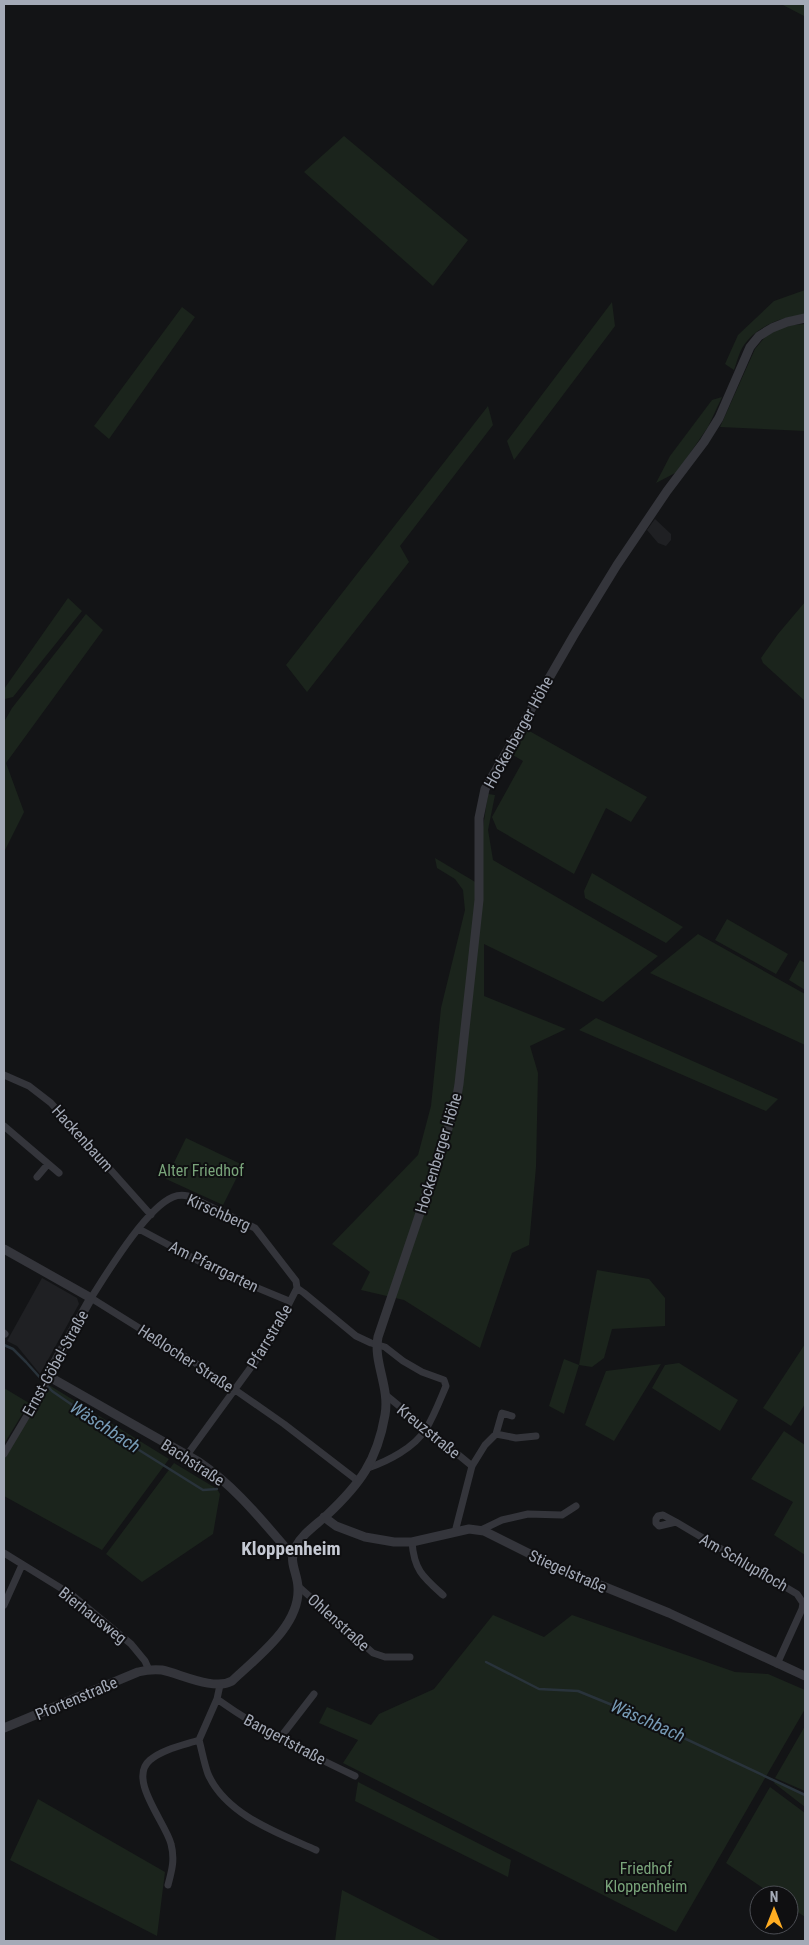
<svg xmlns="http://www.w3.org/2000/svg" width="809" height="1945" font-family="'Roboto Condensed',sans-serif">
	<rect width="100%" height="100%" fill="#131416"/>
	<path fill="#1f2023" d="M655,519L671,534V540L666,546L658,543L647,530Z
		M42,1278L77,1298L79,1304L40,1374L17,1346L7,1341Z"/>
	<path fill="#1b241c" d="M781,4H805V17L804,16Z
		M344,136L468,240L433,286L304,172Z
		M805,290V315C783,316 757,326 744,345C739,352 737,362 734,370L725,364L738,335L774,301Z
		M612,302L615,326L514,460L507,441Z
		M182,307L195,317L109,439L94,426Z
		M805,324V431L720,427L755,349L766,336L778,329L792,325Z
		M722,397L708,427L677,472L656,483L670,456L712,400Z
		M488,406L493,425L400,546L409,562L307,692L286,665Z
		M68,598L82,611L13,697L5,699L4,689Z
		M805,602V701L763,663L761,658L778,634Z
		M86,614L103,630L6,763L24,812L4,852V722L12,708Z
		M524,728L647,797L631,822L606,808L574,874L497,829L492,817L523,761L508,752Z
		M488,794L495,795L488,830L493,860L658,956L603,1002L484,944V996L566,1029L530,1046L538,1073L536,1167L529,1245L512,1253L480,1348L404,1300L361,1290L370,1272L332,1244L418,1155L431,1106L441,1008L465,910L463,890L455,879L437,868L435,858L482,886L483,827Z
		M592,873L683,927L666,943L585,898L584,891Z
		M727,919L788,954L776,974L715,940Z
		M698,934L805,994V1045L650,973Z
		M800,960L805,963V990L789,980Z
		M596,1018L778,1099L766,1111L579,1030Z
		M186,1138L243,1165L223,1205L166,1179Z
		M597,1270L649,1279L665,1298V1326L612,1329L604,1358L592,1367L579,1365L564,1414L549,1406L564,1359L579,1365Z
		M805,1344V1404L791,1426L763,1408Z
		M679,1363L738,1400L720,1431L652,1388L665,1365Z
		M661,1364L614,1441L585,1425L606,1371Z
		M49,1385L169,1459L102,1550L4,1496V1459Z
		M4,1388L29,1403L4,1444Z
		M784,1431L805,1445V1555L774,1535L793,1502L751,1479Z
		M174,1463L217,1489L220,1494L213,1534L142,1582L106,1554Z
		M493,1615L544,1637L572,1615L735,1672L768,1674L805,1690V1709L676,1932L343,1763L358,1740L319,1723L327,1707L371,1725L379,1714L434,1689Z
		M805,1726V1791L775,1778Z
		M775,1781L805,1796V1807L774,1783Z
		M358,1782L511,1860L508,1877L355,1801Z
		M770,1787L805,1813V1917L789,1906V1895H773L726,1863Z
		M38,1799L165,1872L157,1936L10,1860Z
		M342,1890L442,1941H335Z"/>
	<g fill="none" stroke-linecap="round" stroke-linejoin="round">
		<path stroke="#29333b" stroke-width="2.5" d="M4,1345L13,1349L26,1362L52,1391L123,1440L203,1490L217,1489
			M486,1662L539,1689L578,1691L622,1709L805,1795"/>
		<path stroke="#34353b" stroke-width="7" d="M4,1075L29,1086L51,1103L151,1215
			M4,1126L59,1173
			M37,1177L48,1164
			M139,1229L221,1273L289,1301
			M4,1333L5,1334
			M387,1396L472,1466
			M496,1434L502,1413L512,1416
			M4,1454L51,1375
			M187,1455L270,1341L297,1288
			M358,1481L284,1424L208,1371L91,1298C107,1273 146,1208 173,1197C178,1195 183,1195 188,1196L255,1228L296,1281L297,1288L304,1293L356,1336L371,1343L385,1347L403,1361L422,1372L444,1380L446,1386C440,1400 434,1416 426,1429C414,1448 388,1461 368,1468
			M676,1522L659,1526L656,1523V1519L658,1516L663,1515L676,1522L797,1594L803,1603L802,1609L777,1664
			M481,1530L502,1520L528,1514L562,1515L576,1506
			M455,1532L472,1466L485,1445L496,1434L516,1438L536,1436
			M412,1542C414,1570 423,1577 443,1595
			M4,1553L72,1595L131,1644L145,1661L149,1670
			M298,1586L373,1653L385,1657H410
			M4,1605L22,1565
			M217,1699C260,1730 307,1753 355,1776
			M280,1738L314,1694
			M199,1740C202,1751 204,1763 208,1774C226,1815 278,1833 316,1850
			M168,1885C172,1870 175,1859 171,1844C166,1823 127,1779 150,1760C163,1749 184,1745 199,1740L217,1699L220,1685"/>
		<path stroke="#34353b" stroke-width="9" d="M4,1249L91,1298L52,1367L51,1375L55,1380L199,1462C236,1487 263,1522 292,1555
			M324,1517L336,1526L365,1537L394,1542H412L469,1529L484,1531L556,1567L669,1613L805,1676
			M4,1728L138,1672C146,1670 153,1669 162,1670C181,1674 214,1691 232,1681C257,1657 300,1626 298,1588C298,1574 288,1562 295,1548C302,1534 316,1525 327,1515C360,1484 377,1461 385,1415C390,1387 373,1362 378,1337L443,1145L456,1102L459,1084L479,900V818L485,789L574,635L617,565L667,491L704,442L719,418L750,347L759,336L772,328L787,322L805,318"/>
	</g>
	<g text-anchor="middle" stroke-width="4" stroke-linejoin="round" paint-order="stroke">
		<g font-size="16" fill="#a4aab7" stroke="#0f0f11">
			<text transform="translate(518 732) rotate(-61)" y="6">Hockenberger Höhe</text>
			<text transform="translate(83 1138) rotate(48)" y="6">Hackenbaum</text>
			<text transform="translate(438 1153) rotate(-73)" y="6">Hockenberger Höhe</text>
			<text transform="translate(219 1212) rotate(24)" y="6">Kirschberg</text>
			<text transform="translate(214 1266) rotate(26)" y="6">Am Pfarrgarten</text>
			<text transform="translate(269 1336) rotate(-59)" y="6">Pfarrstraße</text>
			<text transform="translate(186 1358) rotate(33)" y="6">Heßlocher Straße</text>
			<text transform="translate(55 1363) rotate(-61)" y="6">Ernst-Göbel-Straße</text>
			<text transform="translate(429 1431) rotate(39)" y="6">Kreuzstraße</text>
			<text transform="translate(193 1462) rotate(33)" y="6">Bachstraße</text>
			<text transform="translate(744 1562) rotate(30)" y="6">Am Schlupfloch</text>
			<text transform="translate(568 1571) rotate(24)" y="6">Stiegelstraße</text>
			<text transform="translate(93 1615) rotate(38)" y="6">Bierhausweg</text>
			<text transform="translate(339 1622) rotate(42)" y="6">Ohlenstraße</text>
			<text transform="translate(76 1698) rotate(-23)" y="6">Pfortenstraße</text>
			<text transform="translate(285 1739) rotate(28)" y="6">Bangertstraße</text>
		</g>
		<g font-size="16" fill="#79a47a" stroke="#0f0f11">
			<text x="201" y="1176">Alter Friedhof</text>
			<text x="646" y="1874">Friedhof<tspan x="646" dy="18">Kloppenheim</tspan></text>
		</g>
		<g font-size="18" font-style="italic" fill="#779bb6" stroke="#0f0f11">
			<text transform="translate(105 1427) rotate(33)" y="6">Wäschbach</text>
			<text transform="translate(648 1721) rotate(24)" y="6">Wäschbach</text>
		</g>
		<g font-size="19" font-weight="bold" fill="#c5c9d3" stroke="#0f0f11">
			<text x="291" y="1555">Kloppenheim</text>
		</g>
	</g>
	<rect width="809" height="1945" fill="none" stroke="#a4aab7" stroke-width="10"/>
	<g transform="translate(774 1910)"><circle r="24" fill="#0f0f11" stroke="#4b4d53"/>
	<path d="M0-4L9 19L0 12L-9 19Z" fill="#ffad22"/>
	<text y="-8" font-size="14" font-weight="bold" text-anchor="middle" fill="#a4aab7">N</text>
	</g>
</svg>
